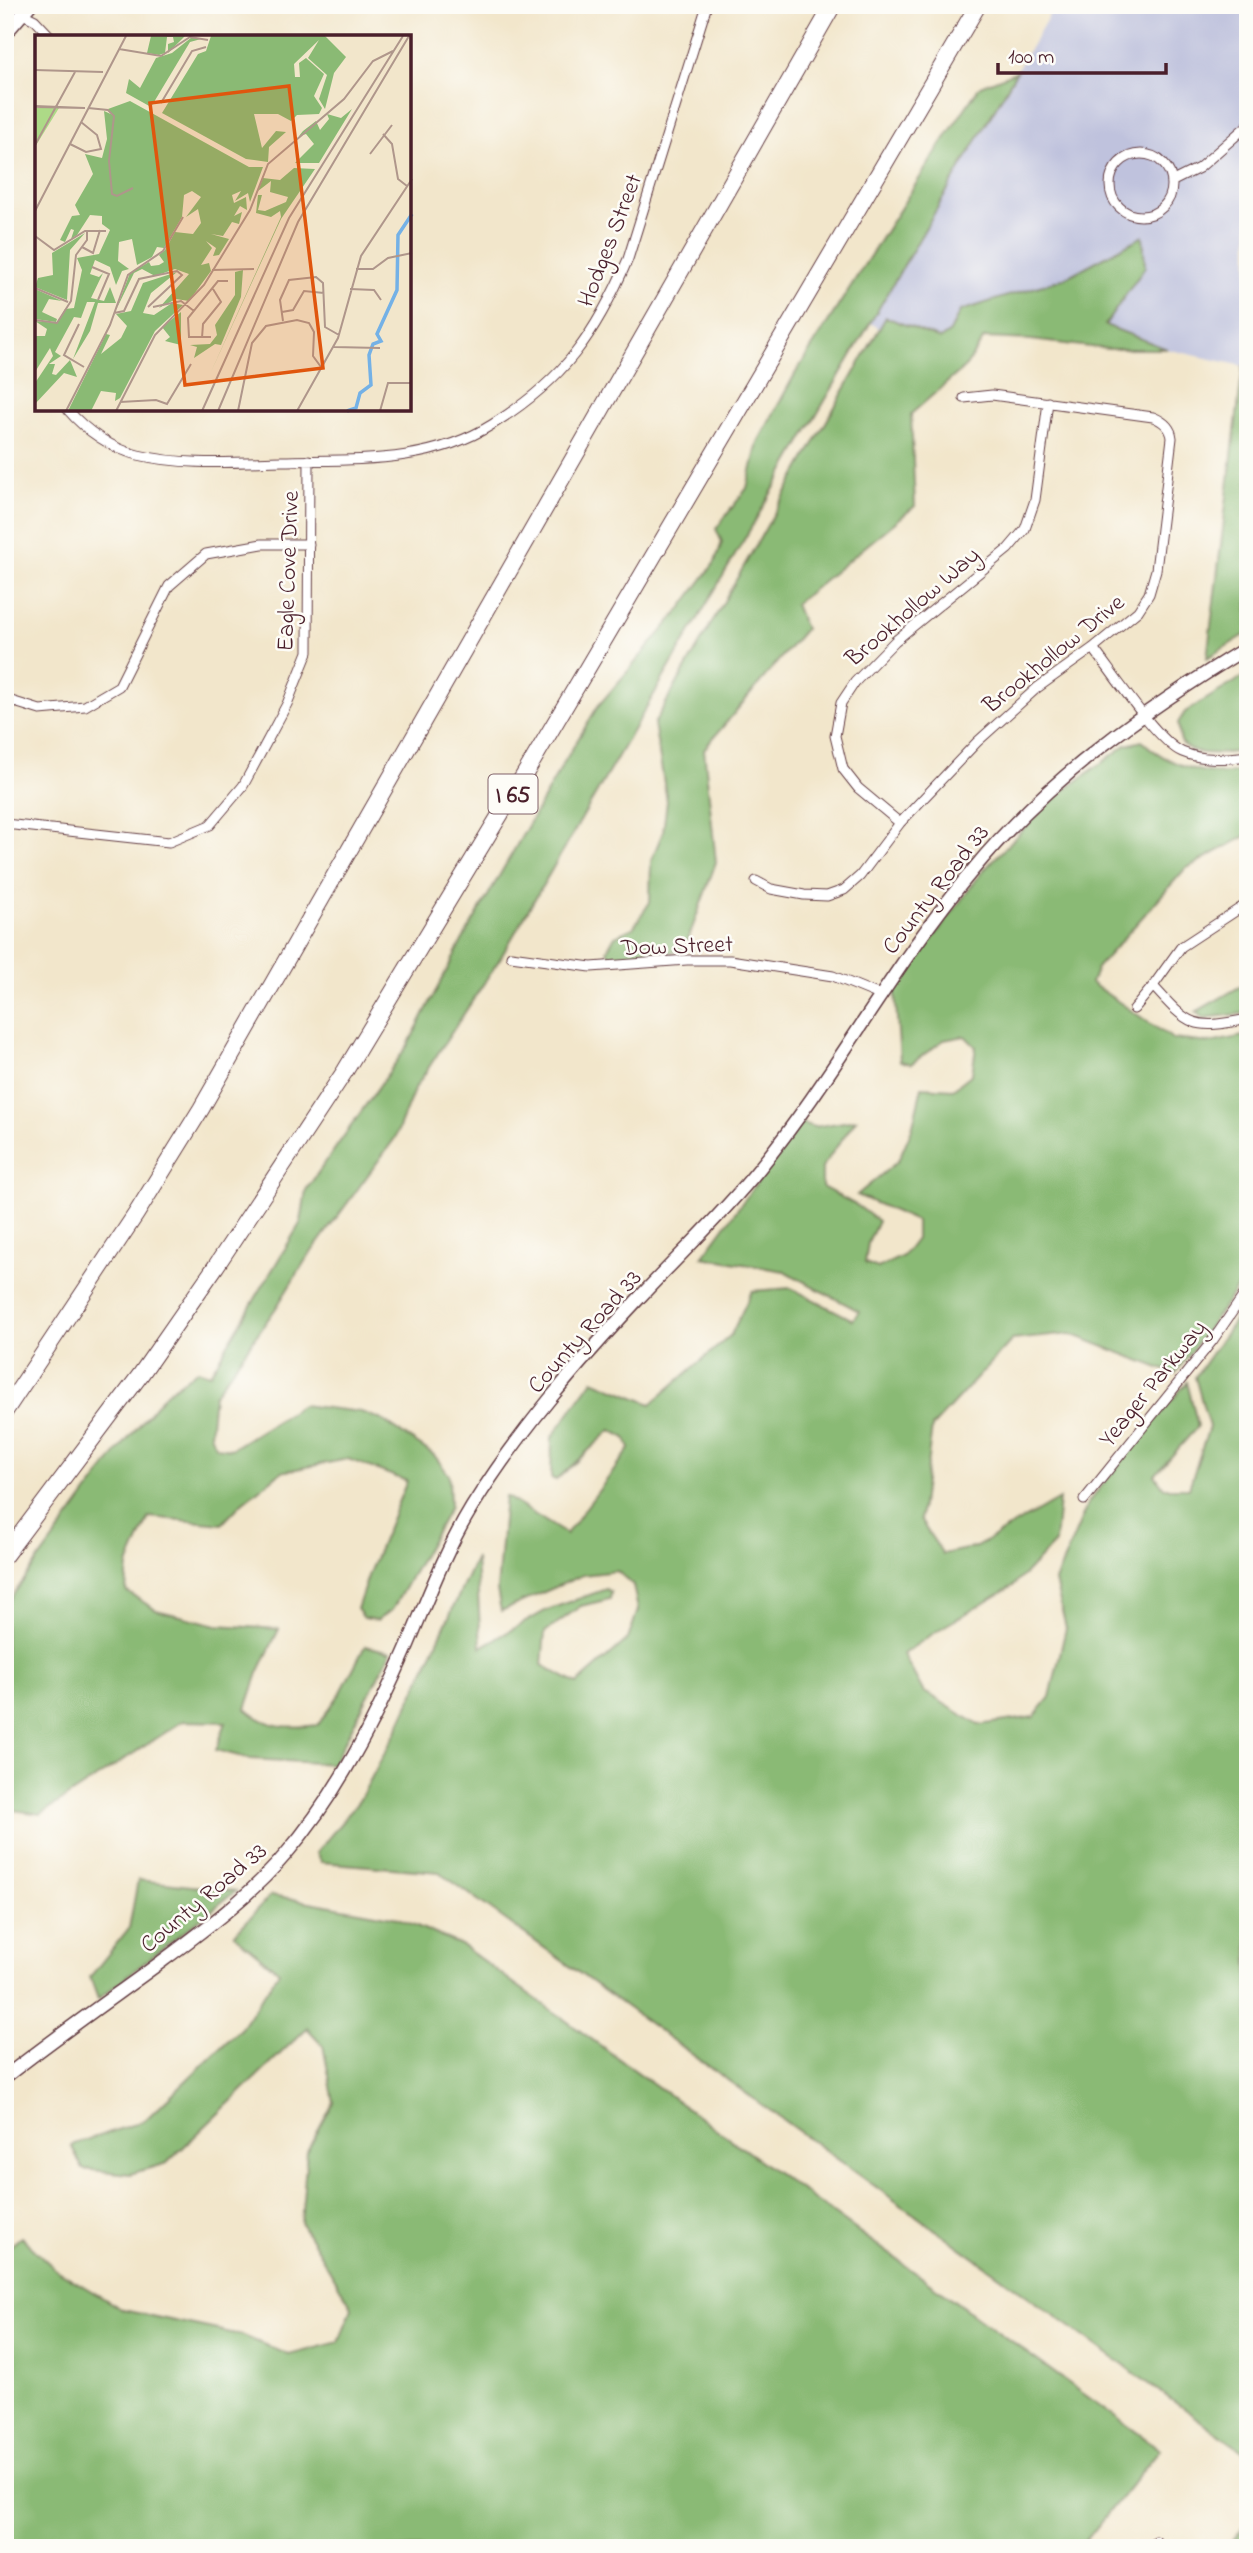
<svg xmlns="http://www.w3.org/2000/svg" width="1253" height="2553" font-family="'Indie Flower',sans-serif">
	<rect width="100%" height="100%" fill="#fdfcf7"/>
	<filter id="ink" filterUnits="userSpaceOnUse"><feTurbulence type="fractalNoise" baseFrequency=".0143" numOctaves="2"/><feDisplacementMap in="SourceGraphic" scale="14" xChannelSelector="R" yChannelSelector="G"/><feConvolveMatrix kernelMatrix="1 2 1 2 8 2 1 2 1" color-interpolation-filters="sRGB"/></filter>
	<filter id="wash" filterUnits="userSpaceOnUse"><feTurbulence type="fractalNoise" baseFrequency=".00686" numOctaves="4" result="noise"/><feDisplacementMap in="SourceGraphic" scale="28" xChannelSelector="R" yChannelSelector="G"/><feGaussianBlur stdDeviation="1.57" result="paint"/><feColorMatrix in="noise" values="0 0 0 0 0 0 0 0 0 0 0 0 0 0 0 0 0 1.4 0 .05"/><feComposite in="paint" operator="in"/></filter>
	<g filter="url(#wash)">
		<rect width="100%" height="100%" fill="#f2e6cb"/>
		<path fill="#bfc2dd" d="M1055,5H1248V367L1056,325L969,324L943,362L870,323Z"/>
		<path fill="#8aba74" stroke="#6a6c50" stroke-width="2" d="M1017,71L501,957L414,1090L395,1138L305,1261L276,1308L214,1395L210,1435L217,1447L231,1449L302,1405L361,1412L382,1420L434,1455L449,1475L450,1507L392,1610L377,1620L364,1618L357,1609L369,1573L407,1481L348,1459L281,1472L242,1503L222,1524L149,1517L128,1565L126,1591L156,1610L217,1625L279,1629L258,1673L246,1709C269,1729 289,1728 318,1725L341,1692L365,1646L391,1652L333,1764L250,1759L216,1750L226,1722L183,1721L41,1814L5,1809V1606L117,1452L166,1393L198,1370L210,1374L301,1222L306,1190L408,1045L462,941L566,759L598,706L680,610L715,562L722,542L716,529L747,488L758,442L795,374L940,146L980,86Z
			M1143,236L1145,267L1105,325L1167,349H1108L1031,340L984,338L966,366L911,414L915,506L795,604L805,629L704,749L716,862L684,951L611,958L607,950L615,936L633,928L650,902L651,861L663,832L667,801L654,724L886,317L940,339L950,332L960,311L1065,278Z
			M1243,366L1248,367V633L1207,658Z
			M1248,674V750C1231,753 1190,759 1181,741C1179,736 1179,728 1178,723L1185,712Z
			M1142,741C1167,765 1214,781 1248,769V835L1185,869L1097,968L1091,983L1173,1039L1210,1043L1248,1035V1273L1175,1374L1071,1334L1012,1340L932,1427L920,1520L943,1554L976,1547L1059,1499L1055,1543L1013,1586L943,1627L903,1654L923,1691L979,1725L1034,1717L1050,1697L1066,1628L1055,1581L1089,1501L1187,1382L1198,1426L1155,1475L1164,1488H1189L1209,1427L1195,1377L1248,1301V2455L439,1872L321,1862L316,1853L359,1801L397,1730L476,1558L481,1647L547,1610L606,1589L611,1592L610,1599L581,1606L545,1632L542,1665L577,1684L628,1639L638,1610L633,1585L617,1571L583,1575L501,1611L497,1590L505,1496L566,1534L630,1449L626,1438L611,1430L556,1480L551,1478L552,1437L593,1380L651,1404L731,1335L752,1291L791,1288L853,1320L859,1311L784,1271L702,1257L801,1123L814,1127L856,1120L822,1167V1187L858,1206L878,1221L868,1243L865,1263L878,1268L903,1256L916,1239V1221L857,1195L898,1161L912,1129L922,1087L953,1089L972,1074L976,1047L965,1036L944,1040L911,1064L900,1061L895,990L982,872L1051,800L1126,745Z
			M1248,982V1013L1203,1018L1196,1012Z
			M138,1880L236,1891L98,1999L90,1977L129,1928Z
			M271,1895L398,1918L461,1945L1160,2449L1080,2548H5V2250L21,2237L55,2269L123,2310L241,2335L289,2355L339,2342L352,2307L301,2223L307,2151L334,2102L323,2045L307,2028L167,2163L130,2174L83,2169L71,2145L144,2121L241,2028L279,1972L234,1935Z
			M1248,2521V2548H1226Z"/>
	</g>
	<g filter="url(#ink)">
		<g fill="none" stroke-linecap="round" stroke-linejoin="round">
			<defs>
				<path id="street" d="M23,14L35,20L51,37
					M1110 185a31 31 0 1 1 62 0a31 31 0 1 1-62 0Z
					M1173,181L1199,168L1248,125
					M68,410C85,430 112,449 138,455C184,466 235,462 282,461C354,459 428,465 493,424C564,380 596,334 628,259L707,5
					M1093,648C1112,672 1157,741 1182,752C1203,761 1226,759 1248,756
					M5,699L40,710L85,706L119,686L169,586L206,554L262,544H309
					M900,823L858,788L843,769L835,736L841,703L855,682L895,641L1008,549L1025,529L1035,500L1048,402
					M5,824L169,842L210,825L243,786L287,704L308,652L309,460
					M756,881L771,889L804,895L827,896L844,890L860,876L900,823L977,742L1037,688L1093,648L1138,611L1149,594L1156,570L1172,438C1171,427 1163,421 1153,417L992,395L964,398
					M1248,903L1181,947L1153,986C1190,1027 1193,1030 1248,1019
					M511,956L591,967L687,960H730L833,976L882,996
					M1134,1009L1153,986
					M1084,1500L1213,1340L1248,1289
					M1151,2548L1156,2541"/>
				<path id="secondary" d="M5,34L30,5
					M5,2077C56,2037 109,2000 161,1962C204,1930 250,1896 285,1855C337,1795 375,1720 407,1647C427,1600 445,1551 472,1507C519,1431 579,1362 640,1297C680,1254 722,1215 759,1169C836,1074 893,965 972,871C1048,778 1146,709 1248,647"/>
				<path id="highway" d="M5,1411L136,1214L201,1109L833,5
					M5,1555L141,1374L216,1266L345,1071L532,762L978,5"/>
			</defs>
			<use href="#street" stroke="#633d43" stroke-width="11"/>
			<use href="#secondary" stroke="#633d43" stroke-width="15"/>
			<use href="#highway" stroke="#633d43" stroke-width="18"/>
			<use href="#street" stroke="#fff" stroke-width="9"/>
			<use href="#secondary" stroke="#fff" stroke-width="12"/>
			<use href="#highway" stroke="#fff" stroke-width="16"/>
		</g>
	</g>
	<g text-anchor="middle" stroke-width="5" stroke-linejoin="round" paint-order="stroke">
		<rect fill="#fdfcf7" stroke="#806168" stroke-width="2" x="488.5" y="774.5" width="49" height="39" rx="5"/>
		<g font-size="23" font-weight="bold" fill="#4a1f2b">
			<text x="513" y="802">I 65</text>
		</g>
		<g font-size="24" fill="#4a1f2b" stroke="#fdfcf7">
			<text transform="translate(609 240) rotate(-69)" y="8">Hodges Street</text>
			<text transform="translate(287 571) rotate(-88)" y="8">Eagle Cove Drive</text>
			<text transform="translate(912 606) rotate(-41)" y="8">Brookhollow Way</text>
			<text transform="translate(1053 653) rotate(-39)" y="8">Brookhollow Drive</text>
			<text transform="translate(935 889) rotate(-52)" y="8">County Road 33</text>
			<text transform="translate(677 945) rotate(-2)" y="8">Dow Street</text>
			<text transform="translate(584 1331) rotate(-48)" y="8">County Road 33</text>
			<text transform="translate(1152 1383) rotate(-51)" y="8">Yeager Parkway</text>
			<text transform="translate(203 1897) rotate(-40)" y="8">County Road 33</text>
		</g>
	</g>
	<g transform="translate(35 35)">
		<rect width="376" height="376" fill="#f2e6cb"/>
		<path d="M0,73H24L0,112Z" fill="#adda87"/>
		<path d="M116,1H150L133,18V9L139,7L138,2H132L130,18L124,20L112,18ZM176,1H290L311,22L299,38L290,74L284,64L292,40L273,23L284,5L259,29L260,42H265L264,28L271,23L289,39L279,61L287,73L284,79L262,80L256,86L243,79H219L227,113L241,96L251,97L234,112L233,127L211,124L127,78L163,19L171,16ZM157,2L166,4L155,7L116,72L91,58L94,44L105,53L121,23L137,18ZM95,66L214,132H228L215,167L213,158L200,166L206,156L197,160L199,168L211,162L212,175L205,171L199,181L207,177L204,189L197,187L188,201L176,199L194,204L184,220L178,221L181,213L171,206L177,213L166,230L174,228L176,236L154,266L141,264L124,273L154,239L140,234L120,241L107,234L99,238L81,275L95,238L114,227L116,231L124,230L129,227L124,220L130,215L140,197L158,199L166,188L163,174L151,182L166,162L157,156L149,160L147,182L129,213L122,212L117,222L102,230L97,204L84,207L83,226L94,234L87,236L81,250L75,232L60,225L55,239L64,242L68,238L56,263L69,266L75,252L81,268H63L55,296L38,324L60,267H52L46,283L39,282L20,317L26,321L14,329H20L17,339L21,340L35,325L42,342L29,338L0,369V348L18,321L15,313L0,337V301H10L12,294L0,286L22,288L30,274L39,273L47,235L42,223L64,219L75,195L67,189V181L55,180L42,200L36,204L39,195L36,194L30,207L25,205L37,181L45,180L40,170L58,139L50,119L67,123L72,104L69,76L78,80L73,74ZM317,74L284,128H260L279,109L271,99L264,101L268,96L281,86L285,95L294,84L292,79L306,83ZM259,133L280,134L246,184L175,339L246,182L245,176L236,182L221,178L223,160H227L223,175L230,176L251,167L253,162L235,157L236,146L223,156L228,143L245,145ZM50,198L35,215L32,265L0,252L3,243L18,240L17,218ZM208,235L206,262L186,310L180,309L159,323L162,312L155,310L175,309L182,300L180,290L200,260V237ZM142,237L116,258L108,278L119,280L137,268L148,270L120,296L85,363L80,366L81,358L66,356L56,376H33L71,299L75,300L66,319L86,303L92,291L81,279L96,276L108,248ZM0,254L27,266L14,264L7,277L22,284L21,287L0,284ZM146,277V310L130,306L135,302L127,292Z" fill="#8aba74"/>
		<path fill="none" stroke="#74b1e6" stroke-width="3.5" d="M312,376L321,373L325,358L336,350L334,320L338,309L346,306L342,299L362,255L363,200L377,179"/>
		<path fill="none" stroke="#af968b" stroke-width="2" d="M84,14L126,21L155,2L173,5M0,35L68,37M126,68L157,16L171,12M0,71L50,73L0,72M53,73L73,75L79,81L74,126L77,159L82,161L98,153M348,99L357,109L363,144L372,151M35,109L51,117L66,114L62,100L46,87M0,110L40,37M335,119L357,90M0,176L91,1M0,201L19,215L50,196H71M47,212L58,218L65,195M57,232L74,239L63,265M321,234H338L353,223L377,218M177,235L219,234M0,253L33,267M315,254L339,255L346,265M118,272L146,266L159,276M247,277L258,275L269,256L289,258M79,278L89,276L104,244L142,236L147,240L113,272M0,285L22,288L36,266L41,220L52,205V196M248,286L245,265L254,245L281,242L288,248L290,292L304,300M44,289L29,320L49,332M176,302H154L153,283L183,246H193M167,303L168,289L186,267L178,254M299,312L345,313M85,367L121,365L132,369L156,329M31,376L75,290L93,240L128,216L148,182M81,376L120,300L169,250L215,175L233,129L309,64L338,26L358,16M167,376L254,183L368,1M183,376L263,187L374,1M203,376L217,308L231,291L262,285L274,288L279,297L278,321L286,332M262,376L303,303L326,221L377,144M345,376L353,348H377"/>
		<path fill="#e0560e" fill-opacity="0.15" stroke="#e0560e" stroke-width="3.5" d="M254,51L288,333L150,350L115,68Z"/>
		<rect width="376" height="376" fill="none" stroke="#4a1f2b" stroke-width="3.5"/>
	</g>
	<rect width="1253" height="2553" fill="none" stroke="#fdfcf7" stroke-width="28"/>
	<path d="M998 63v10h168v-10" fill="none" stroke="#4a1f2b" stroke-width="3.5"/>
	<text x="1008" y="63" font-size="21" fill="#4a1f2b" stroke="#fdfcf7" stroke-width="5" paint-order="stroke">100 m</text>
</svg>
